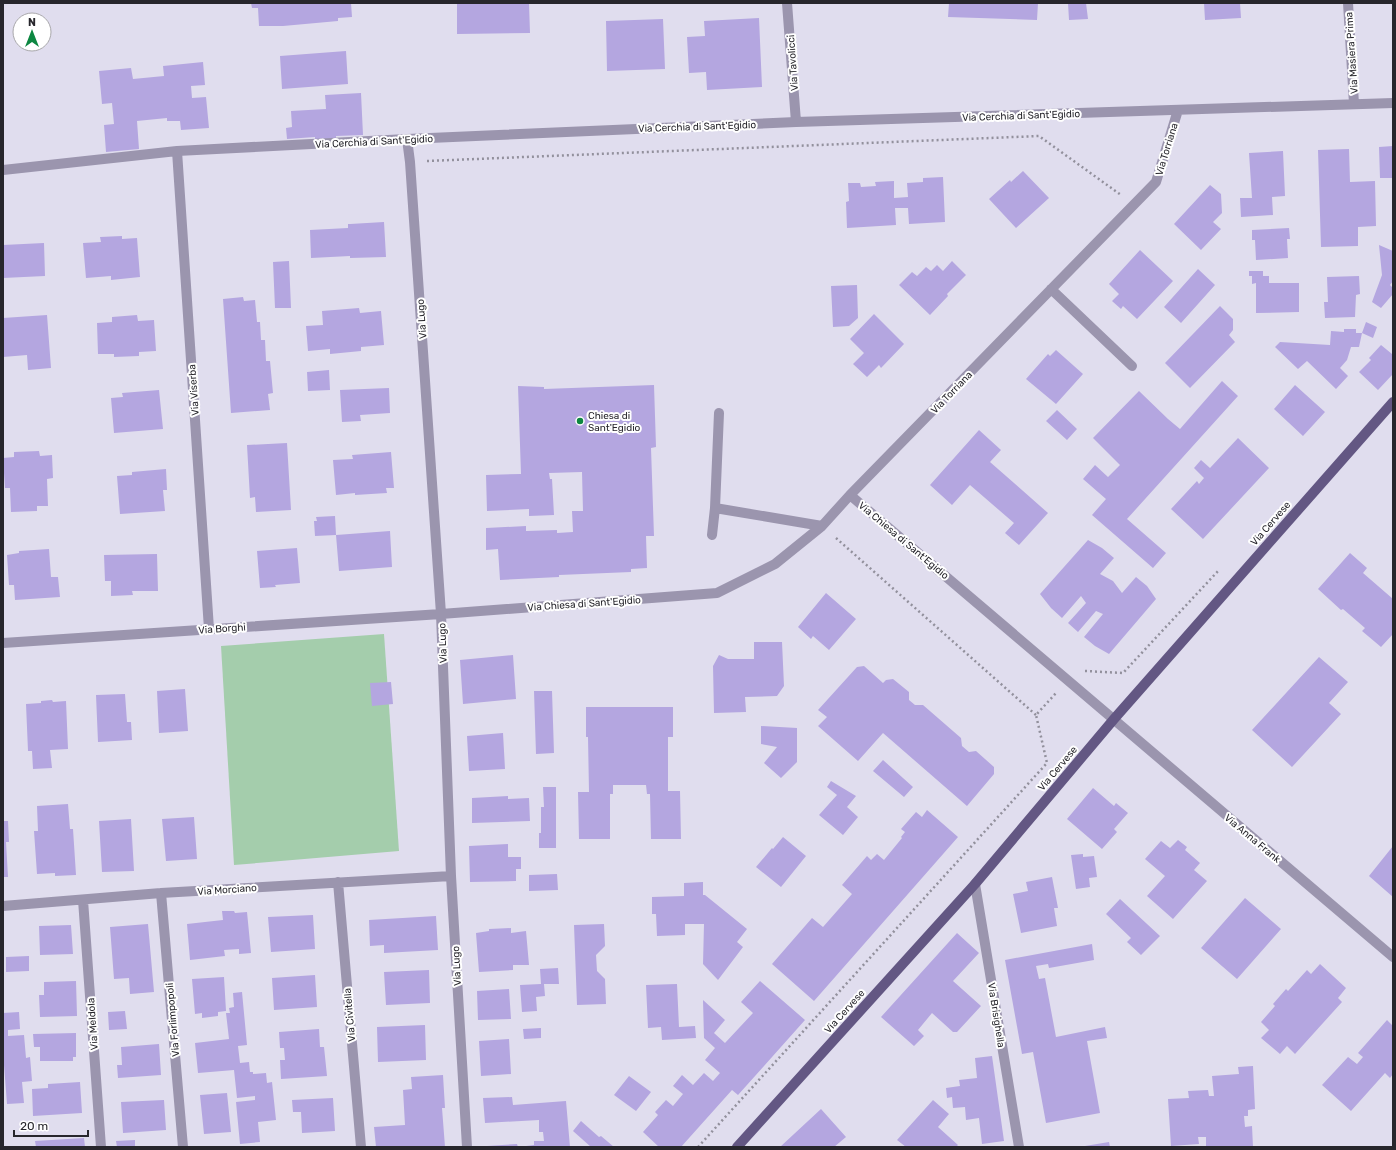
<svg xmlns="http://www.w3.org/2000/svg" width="1396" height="1150" font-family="Rubik,sans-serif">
	<rect width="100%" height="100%" fill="#e0ddee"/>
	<path fill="#a4cdac" d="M384,634L399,851L234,865L221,646Z"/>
	<path fill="#b4a6e0" d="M251,3H351L352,17L338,18V21L283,26H259L258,8H252Z
		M457,3H529L530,33L457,34Z
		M949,3H1038L1037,20L948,17Z
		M1068,3H1086L1088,19L1069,20Z
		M1204,3H1240L1241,18L1205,20Z
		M759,18L762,87L707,90L706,72L689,73L687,37L705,36L704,21Z
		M663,19L665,69L607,71L606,21Z
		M346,51L348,84L282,89L280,56Z
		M203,62L205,85L191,86L192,98L206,97L209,128L181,130L180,121H167V118L137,121L139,149L106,152L104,125L114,124L112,103L102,104L99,71L131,68L133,79L164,76L163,66Z
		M361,93L363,135L336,136V141L315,143V137L287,139L286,128L292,127L291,111L326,109L325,95Z
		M1393,146V178H1380L1379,147Z
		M1349,149L1350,182L1375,181L1376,226L1358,227V246L1321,247L1318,150Z
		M1283,151L1285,196L1272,197L1273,215L1241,217L1240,198H1252L1249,153Z
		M1023,171L1049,198L1016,228L989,199L1010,180L1011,182Z
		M943,177L945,222L909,224L908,208H895L896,225L847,228L846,202L849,201L848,183H860L861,187L876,186L875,182L894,181V198L908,197L907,183L923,182V178Z
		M1210,185L1221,194L1222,213L1213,222L1221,229L1201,250L1174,224Z
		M384,222L386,257L350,258V256L311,258L310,230L348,228V224H350Z
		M1289,228L1290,239H1287L1288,258L1256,260L1255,240H1252V230Z
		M122,236V239L137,238L140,277L111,280V276L86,278L83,243L101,242L100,237Z
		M44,243L45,276L3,278V245Z
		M1379,245L1393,251V281L1390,285L1393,288V294L1381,308L1372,302L1382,275Z
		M1140,250L1173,281L1137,319L1123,306L1121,309L1112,301L1119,294L1109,284Z
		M289,261L291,308H275L273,262Z
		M952,261L966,275L947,294L948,296L930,315L899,285L912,272L917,276L926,267L931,271L937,265L943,271Z
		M1198,269L1215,285L1181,323L1164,307Z
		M1249,271H1263V276H1269V283H1299V312L1256,313V283L1252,284V276H1249Z
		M1359,276L1360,294L1356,295L1355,317L1325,318L1324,302H1328L1327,277Z
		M857,285L858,318L849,326L833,327L831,286Z
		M243,297L244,301L255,300L257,322H260L261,340H265L266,361H270L273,393L268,394L270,410L231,413L223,299Z
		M1220,306L1233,319V330L1229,335L1235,342L1190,388L1165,363Z
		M359,308L360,313L381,311L384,345L361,347V351L330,354V349L308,351L306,326L323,325L322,311Z
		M874,314L904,344L881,368L879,365L867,377L853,364L864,353L850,339Z
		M47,315L51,368L28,370L27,355L3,357V318Z
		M137,315L138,321L154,320L156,351L139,352V356L114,357V354H98L97,323L112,322V317Z
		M1366,322L1377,327L1373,338L1362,333Z
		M1344,329H1356V333H1362L1359,347H1351L1347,360L1340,368L1348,376L1336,389L1307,361L1298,369L1275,347L1280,342L1330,345L1331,331L1344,332Z
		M1381,345L1392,354L1393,353V374L1378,390L1359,372L1371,360L1369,358Z
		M1056,350L1083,374L1056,404L1026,379L1048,354L1050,356Z
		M329,370L330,390L308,391L307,372Z
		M1222,381L1238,396L1127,519L1166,553L1153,568L1092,515L1106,499L1083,479L1095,465L1108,477L1120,465L1093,438L1139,391L1168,419L1180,429Z
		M654,385L656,447L651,448L654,536H646L647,568L631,569V572L559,575V577L500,580L498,549L486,550V528L526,526V531L557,530V533L573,532L572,511H583L582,472L549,473L550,479H552L554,515L529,516V509L487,511L486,475L521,474L518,386L544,387V389Z
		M1295,385L1325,412L1303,436L1274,409Z
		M389,388L390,413L360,415L361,421L342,422L340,390Z
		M159,390L163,429L114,433L111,398L123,397L122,393Z
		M1057,410L1077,429L1067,440L1046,421Z
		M979,430L1001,450L990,462L1048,513L1019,545L1005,533L1014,523L970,485L952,505L930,485Z
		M1238,438L1269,468L1203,539L1171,509L1197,481L1199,484L1204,478L1194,468L1201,460L1210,468Z
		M287,443L291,510L256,512L255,497L250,498L247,445Z
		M39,451L40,456L52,455L53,478L47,479L48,506H37V511L11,512L10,488H5L3,458L14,457V452Z
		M391,452L394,488H386L387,493L355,495V493L336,495L333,460L353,459L352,455Z
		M166,469L167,490H163L165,511L120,514L117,476L132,475V472Z
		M335,516L336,535L315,536L314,521H317L316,517Z
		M390,531L392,567L339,571L336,535Z
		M1088,540L1102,548L1114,558L1100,574L1113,581L1122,593L1136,577L1147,586L1156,599L1109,654L1095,646L1084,637L1103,614L1096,611L1078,632L1068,623L1086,603L1081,596L1062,618L1051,608L1040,594Z
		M297,548L300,583L275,585L276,587L260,588L257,551Z
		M49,549L51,577H58L60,597L15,600L14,585H9L7,555L19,553V551Z
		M1350,553L1367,568L1363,573L1393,599V634L1381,647L1362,631L1365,628L1343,609L1341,610L1318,589Z
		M157,554L158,591H132L133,595L111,596V581H105L104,555Z
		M826,593L856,619L829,650L813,636L811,639L798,627Z
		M754,642H782L784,686L777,696L745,697L746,712L714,713L713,666L719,655L728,659H754Z
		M513,655L516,699L463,704L460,660Z
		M1319,657L1348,682L1329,703L1341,714L1292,767L1252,730Z
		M864,666L883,683L886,680L893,679L909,692V700L915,705H923L961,738L962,746L969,752L976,751L994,767V774L967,806L883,733L858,761L818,726L827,717L818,710L857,667Z
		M391,682L393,704L372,706L370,683Z
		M185,689L188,731L159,733L157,691Z
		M534,691H552L554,753L536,754Z
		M125,694L127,722H131L132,740L98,742L96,695Z
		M52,700L53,702L66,701L68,749L50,750L52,768L33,769L32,751H28L26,704L41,703V701Z
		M586,707H673V737H668V791H680L681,839H651L650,794H647L646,785H613V794H610V839H579L578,792H589L588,737H586Z
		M761,726L797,728V762L781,778L764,763L777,747L761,744Z
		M503,733L505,769L469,771L467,736Z
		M883,760L913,787L904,797L873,771Z
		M831,781L856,796L847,807L858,817L843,835L819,815L837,795L827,787Z
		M543,787H556V848H539V833H541V807H544Z
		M1093,788L1114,806L1116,803L1128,813L1114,829L1117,832L1102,849L1067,819Z
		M508,796V799L529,798L530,821L472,823V798Z
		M68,804L70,829H73L76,875L55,876V873L37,874L34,831H38L37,806Z
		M927,810L958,837L814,1001L772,964L812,918L823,927L852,894L842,885L867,856L871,860L877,854L884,860L902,838L901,837L905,832L901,829L916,812L922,817Z
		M194,817L197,859L166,861L162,819Z
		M131,819L134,871L102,872L99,821Z
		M3,821H8L9,842H6L8,877H3Z
		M783,837L806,856L781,887L756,867L772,848L773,849Z
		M1178,840L1187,847L1185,850L1200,863L1194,870L1207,881L1173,919L1147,896L1165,876L1145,859L1161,841L1170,848Z
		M508,844V857H521V869H516V881L470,882L469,846Z
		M1393,846V897L1369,876Z
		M1083,854V857L1094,856L1097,877L1089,878L1090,887L1076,889L1071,855Z
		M557,874L558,890L529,891V875Z
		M1052,877L1058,908H1054L1057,926L1021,933L1013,894L1028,891L1026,882Z
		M703,882V895H705L747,929L737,942L743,947L718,980L703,964L704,924H685V935L657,936L656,914H652V897L684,896V883Z
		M1245,898L1281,929L1237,979L1201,948Z
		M1120,899L1160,936L1141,955L1127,942L1131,938L1106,914Z
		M222,911H234L235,913L247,912L251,953L239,954V949L224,950L225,956L190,960L187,924L223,920Z
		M313,915L315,949L271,952L268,917Z
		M436,916L438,950L384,953V945L370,946L369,920Z
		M148,924L154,992L130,994L129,978L114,979L110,927Z
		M604,924L605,946L596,955L597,971L605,979L606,1004L577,1005L574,925Z
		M71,925L73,954L40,955L39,926Z
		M511,928V933L526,931L529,965H513V970L479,972L476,933L489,931V929Z
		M957,933L979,953L953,981L981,1006L957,1032H953L932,1013L918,1030L924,1036L914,1046L881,1017Z
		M1092,944L1094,960L1049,968L1048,964L1036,966L1039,979L1045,978L1056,1037L1105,1027L1107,1038L1087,1041L1100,1113L1046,1123L1033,1052L1022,1054L1005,960Z
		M29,956V971L6,972V957Z
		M1320,964L1346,988L1338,998L1342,1002L1295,1054L1287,1046L1280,1054L1261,1038L1269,1030L1261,1022L1275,1006L1273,1004L1286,989L1288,991L1307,970L1311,974Z
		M558,968L559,984H544L545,996L536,997L537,1011L522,1012L520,985L541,984L540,969Z
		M429,970L430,1003L386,1005L384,972Z
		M315,975L317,1007L274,1010L272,978Z
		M224,977L226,1011L218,1012V1016L202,1018V1013L195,1014L192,979Z
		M76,981L77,1016L40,1017L39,995H44V982Z
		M760,981L805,1020L738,1095L732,1090L681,1147H659L643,1132L658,1115L655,1112L666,1100L673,1106L683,1094L673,1086L682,1075L693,1085L704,1073L713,1081L720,1073L705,1060L715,1048L704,1038L703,1000L725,1020L714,1033L725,1043L753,1013L741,1002Z
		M677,984L679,1027L695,1026L696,1038L662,1040L661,1027L648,1028L646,985Z
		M509,989L511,1019L478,1020L477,991Z
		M242,992L247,1045L238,1046L240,1063L249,1062L250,1072H253V1074L266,1073L267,1083L272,1082L276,1120L258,1122L260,1142L240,1144L236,1102L255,1100V1096L237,1098L234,1070L198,1073L195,1043L229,1039L226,1013H230L229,1008L234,1007L233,993Z
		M125,1011L127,1029L109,1030L108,1012Z
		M19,1012L20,1029L8,1030V1036L24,1035L26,1058L30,1057L32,1081L22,1082L24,1103L7,1104L3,1052V1013Z
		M1387,1020L1393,1026V1074L1390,1078L1385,1073L1351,1111L1322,1085L1348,1057L1357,1064L1363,1057L1358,1053Z
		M425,1025L426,1060L378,1062L377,1027Z
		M541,1028V1038L524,1039L523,1029Z
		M319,1029L320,1047H324L327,1076L281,1079L280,1060H285L284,1048H280L279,1032Z
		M76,1033V1057H73V1061H40V1047H34L33,1034Z
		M509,1039L511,1074L481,1076L479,1041Z
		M159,1044L161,1075L118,1078L117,1065H122L121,1047Z
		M992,1056L1004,1141L982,1144L979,1118L966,1120L965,1107L953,1108L952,1097L947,1098L946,1088L960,1086L959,1080L977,1078L975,1058Z
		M1253,1066L1255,1109L1248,1110V1116H1244L1245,1127L1252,1126L1253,1147H1206V1137H1198L1199,1144L1171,1146L1168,1099L1189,1098L1188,1091L1208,1090L1209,1096H1214L1212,1076L1239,1074L1238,1067Z
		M443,1075L445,1108H442L445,1147H376L374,1127L405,1125L403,1090L412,1089L411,1077Z
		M629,1076L651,1092L636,1111L614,1095Z
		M80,1082L82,1113L33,1116L32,1089L48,1088V1084Z
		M227,1093L231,1132L204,1134L200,1095Z
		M512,1097L513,1105L566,1101L570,1147H526V1146L534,1145V1141H544L543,1132H539V1120L485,1123L483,1098Z
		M333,1098L335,1131L302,1133L301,1112H293L292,1100Z
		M164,1100L166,1130L123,1133L121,1102Z
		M933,1100L949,1114L938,1127L958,1145L956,1147H906L897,1140Z
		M821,1109L846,1137L834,1147H780Z
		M581,1121L599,1137L601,1136L614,1147H591L573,1131Z
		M84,1138L85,1147H36L35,1141Z
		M135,1140V1147H117L116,1141Z
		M1109,1142L1110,1147H1085V1146Z
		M517,1144L518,1147H487V1146Z"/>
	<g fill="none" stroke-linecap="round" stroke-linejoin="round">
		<path stroke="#92909c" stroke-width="2.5" stroke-dasharray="2 3" stroke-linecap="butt" d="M427,161L1039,136L1121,195
			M836,538L1036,715
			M1085,671L1123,673L1219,570
			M698,1147L1047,763L1036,715L1056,693"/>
		<path stroke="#9b95ae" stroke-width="10" d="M787,3L796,122
			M1348,3L1354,104
			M407,139L410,162L441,614L451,876L467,1147
			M177,151L209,629
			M3,170L177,151L407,139L796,122L1393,103
			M1051,289L1132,366
			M850,495L1393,957
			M715,508L822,526
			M712,535L715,508L719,413
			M3,643L441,614L717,593L775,564L822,526L850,495L1156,182L1178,110
			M338,882L361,1147
			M975,884L1019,1147
			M161,893L183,1147
			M83,900L101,1147
			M3,906L161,893L451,876"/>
		<path stroke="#635783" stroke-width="10" d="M737,1147L975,884L1114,719L1393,402"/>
	</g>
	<circle fill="#0d8741" stroke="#fff" stroke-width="1.5" cx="580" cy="421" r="4"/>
	<g text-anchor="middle" stroke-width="4" stroke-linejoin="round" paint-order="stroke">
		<g font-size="10" fill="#27262c" stroke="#fff">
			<text transform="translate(1351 53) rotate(-94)" y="4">Via Masiera Prima</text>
			<text transform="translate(792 63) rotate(-94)" y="4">Via Tavolicci</text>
			<text transform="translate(1021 115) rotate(-2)" y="4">Via Cerchia di Sant'Egidio</text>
			<text transform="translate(697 126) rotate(-2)" y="4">Via Cerchia di Sant'Egidio</text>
			<text transform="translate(374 141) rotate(-3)" y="4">Via Cerchia di Sant'Egidio</text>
			<text transform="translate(1166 149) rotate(-73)" y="4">Via Torriana</text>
			<text transform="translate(421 319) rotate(-94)" y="4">Via Lugo</text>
			<text transform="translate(193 390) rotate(-94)" y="4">Via Viserba</text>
			<text transform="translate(951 392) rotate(-46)" y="4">Via Torriana</text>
			<text transform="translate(1270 523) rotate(-49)" y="4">Via Cervese</text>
			<text transform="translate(904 540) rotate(40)" y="4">Via Chiesa di Sant'Egidio</text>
			<text transform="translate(584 603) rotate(-4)" y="4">Via Chiesa di Sant'Egidio</text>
			<text transform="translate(222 628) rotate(-4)" y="4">Via Borghi</text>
			<text transform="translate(442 643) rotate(-92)" y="4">Via Lugo</text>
			<text transform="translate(1057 768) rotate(-50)" y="4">Via Cervese</text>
			<text transform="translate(1253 838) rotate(40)" y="4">Via Anna Frank</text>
			<text transform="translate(227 889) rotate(-4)" y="4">Via Morciano</text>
			<text transform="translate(456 966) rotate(-93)" y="4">Via Lugo</text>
			<text transform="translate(844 1011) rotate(-48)" y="4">Via Cervese</text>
			<text transform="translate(349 1015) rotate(-95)" y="4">Via Civitella</text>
			<text transform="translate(997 1015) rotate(81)" y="4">Via Brisighella</text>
			<text transform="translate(172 1020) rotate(-95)" y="4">Via Forlimpopoli</text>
			<text transform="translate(92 1024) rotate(-94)" y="4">Via Meldola</text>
		</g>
		<g font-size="10" fill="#27262c" stroke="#fff" text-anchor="start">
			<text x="588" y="419">Chiesa di<tspan x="588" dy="12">Sant'Egidio</tspan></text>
		</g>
	</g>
	<rect width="1396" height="1150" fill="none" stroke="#27262c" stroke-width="8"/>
	<g transform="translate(32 32)"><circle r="19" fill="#ffffff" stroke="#a9a8ab"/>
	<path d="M0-3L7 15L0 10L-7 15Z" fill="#0d8741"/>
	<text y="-6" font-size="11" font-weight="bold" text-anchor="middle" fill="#27262c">N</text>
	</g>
	<path d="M14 1130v6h74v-6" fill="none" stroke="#27262c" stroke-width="2"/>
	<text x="20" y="1130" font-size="12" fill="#27262c" stroke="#ffffff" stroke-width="3" paint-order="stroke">20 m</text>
</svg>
